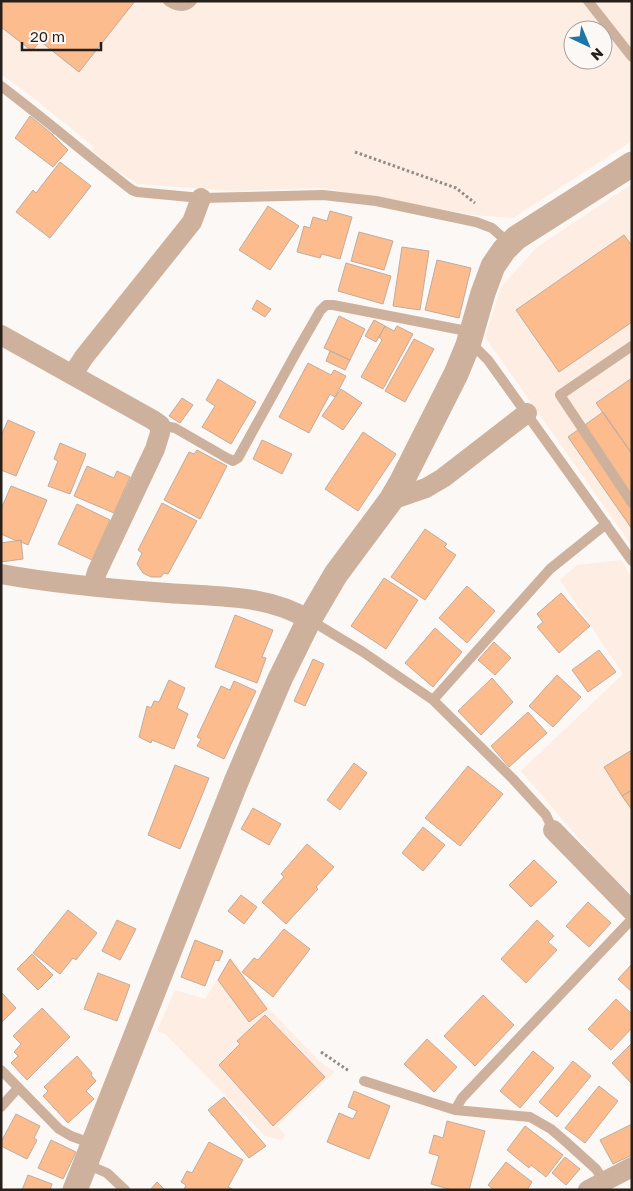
<svg xmlns="http://www.w3.org/2000/svg" width="633" height="1191" font-family="'Golos Text',sans-serif">
	<rect width="100%" height="100%" fill="#fcf8f5"/>
	<path fill="#fdede2" fill-rule="evenodd" d="M1,1H632V141L513,218L474,215L322,188L236,191L138,184L114,169L92,150L94,147L31,96L1,74ZM573,30H603V60H573Z
		M632,184V546L485,337L501,287L537,247Z
		M622,560L632,579V895L610,875L521,771L623,674L560,580L577,565Z
		M231,957L269,1009L319,1061L335,1072L277,1126L285,1135L282,1140L265,1136L165,1034L157,1031L175,990L205,999Z"/>
	<path fill="#fcbc8d" stroke="#c0ac9f" d="M1,1H135L79,72L40,41L32,51L1,27Z
		M30,116L52,134L68,150L53,167L15,138Z
		M60,162L91,186L50,238L16,212L33,190L36,193Z
		M268,206L299,226L270,270L239,250Z
		M330,211L352,217L340,259L322,254L320,258L297,252L304,226L310,228L313,217L327,221Z
		M359,232L393,241L384,270L351,261Z
		M624,235L632,246V322L559,372L516,310Z
		M402,247L429,251L420,310L393,306Z
		M437,260L471,268L459,318L425,310Z
		M346,263L391,276L383,304L338,291Z
		M257,300L271,309L265,317L252,309Z
		M339,316L365,329L350,360L324,348Z
		M374,320L385,326L376,342L365,336Z
		M385,326L394,331L397,326L413,334L383,389L361,377L382,340L379,337Z
		M414,339L434,349L405,402L385,391Z
		M330,351L350,360L345,370L326,361Z
		M308,363L331,375L334,370L346,376L335,397L330,394L309,433L279,417Z
		M632,378V454L596,403Z
		M218,379L256,402L231,444L202,427L215,406L206,400Z
		M341,389L362,403L343,430L322,416Z
		M182,398L193,405L180,423L169,416Z
		M603,412L632,454V529L568,437Z
		M8,420L35,432L16,476L1,470V436Z
		M363,432L396,454L358,511L325,489Z
		M262,440L292,454L282,474L253,459Z
		M60,443L86,454L70,494L48,486L58,461L54,459Z
		M197,450L227,466L200,519L164,500L189,452L194,454Z
		M87,466L114,478L117,471L130,477L114,513L74,496Z
		M11,486L47,500L28,545L21,542V540L17,541L1,534V509Z
		M162,503L197,521L168,574L164,573L161,577H151L143,573L137,564L142,553L138,550Z
		M77,504L110,520L92,560L58,544Z
		M425,529L447,544L444,547L456,555L425,600L391,577Z
		M21,540L23,559L1,562V543Z
		M384,578L418,600L386,649L351,626Z
		M467,586L495,611L467,643L439,618Z
		M561,593L590,626L559,653L537,627L543,622L537,614Z
		M235,615L273,630L262,657L266,658L257,683L215,667Z
		M435,628L462,652L433,687L405,663Z
		M494,642L511,658L495,675L478,660Z
		M599,650L616,672L588,692L572,670Z
		M313,659L324,664L305,706L294,701Z
		M557,675L581,697L553,727L529,706Z
		M492,678L513,702L481,735L458,711Z
		M169,680L185,688L177,708L188,714L174,749L152,740L151,743L139,737L147,706L151,708L154,701L159,702Z
		M234,681L256,691L224,759L197,746L201,739L197,737L221,686L230,690Z
		M528,712L547,733L509,767L491,746Z
		M632,750V790L622,796L604,767Z
		M354,763L367,773L340,810L327,800Z
		M175,765L209,778L180,849L148,835Z
		M468,766L503,794L460,846L425,818Z
		M632,790V810L622,796Z
		M253,808L281,824L269,845L241,829Z
		M423,827L445,845L423,871L402,853Z
		M307,844L334,867L316,887L318,889L286,924L262,902L284,877L281,874Z
		M534,860L557,882L531,907L509,885Z
		M241,895L257,907L244,924L228,911Z
		M588,902L611,923L589,947L566,926Z
		M68,910L97,933L76,960L73,958L60,974L33,953Z
		M117,920L136,929L120,960L102,951Z
		M537,920L554,936L548,942L557,950L526,983L501,959Z
		M284,929L310,949L273,997L242,972L254,958L258,960Z
		M195,940L223,951L219,961L215,960L205,986L181,977Z
		M32,954L53,975L38,990L17,969Z
		M230,959L267,1009L249,1022L218,980Z
		M632,964V992L618,979Z
		M98,973L130,985L117,1021L84,1009Z
		M1,992L16,1008L1,1023Z
		M483,995L514,1025L475,1066L444,1036Z
		M616,999L632,1014V1028L611,1050L588,1029Z
		M42,1008L70,1037L27,1080L11,1063L18,1056L14,1052L21,1044L13,1036Z
		M265,1015L325,1077L273,1126L219,1065L240,1044L237,1041Z
		M427,1039L457,1067L434,1092L404,1064Z
		M632,1043V1084L612,1063Z
		M533,1051L554,1068L520,1108L500,1091Z
		M77,1056L92,1073L91,1075L96,1081L86,1091L94,1099L68,1123L43,1096L48,1091L44,1087Z
		M573,1061L591,1076L557,1117L539,1102Z
		M599,1086L618,1101L585,1143L565,1128Z
		M354,1091L390,1106L369,1159L327,1142L339,1113L353,1119L357,1111L348,1107Z
		M224,1097L266,1146L249,1158L208,1110Z
		M16,1114L40,1126L34,1138L37,1140L27,1159L1,1146V1142Z
		M447,1121L485,1131L469,1190H452L431,1184L439,1156L429,1153L434,1135L443,1138Z
		M632,1124V1155L613,1164L600,1140Z
		M525,1126L563,1155L546,1177L531,1165L529,1168L507,1150Z
		M51,1140L76,1152L63,1179L38,1168Z
		M209,1142L243,1160L228,1187L234,1190H184L186,1185L181,1182L187,1171L192,1173Z
		M565,1157L580,1169L566,1185L552,1173Z
		M506,1162L532,1182L527,1190H494L488,1185Z
		M28,1175L52,1184L50,1190H22Z
		M157,1182L165,1190H150Z"/>
	<g fill="none" stroke-linecap="round" stroke-linejoin="round">
		<path stroke="#918c88" stroke-width="3" stroke-dasharray="2.5 2.5" stroke-linecap="butt" d="M355,152L456,188L475,203
			M321,1052L349,1071"/>
		<path stroke="#cdb19d" stroke-width="10" d="M168,1C175,6 185,9 192,1
			M588,1L632,57
			M1,86C46,120 88,156 132,190L137,192L201,198L323,195L376,201L476,222L492,228L510,244
			M469,345L478,350L488,360L632,561
			M632,346L560,395L632,503
			M160,425L175,428L227,458L233,461L238,458L297,351L320,311L326,305H333L472,332
			M310,620L363,652L433,700L513,779L546,815L553,830
			M433,700L550,569L606,524
			M1,1070L59,1129L71,1136L93,1144
			M364,1081L455,1110L530,1117L551,1129L565,1141L596,1169L604,1181
			M1,1107L18,1088
			M455,1110L462,1098L632,919
			M86,1164L107,1173L125,1190"/>
		<path stroke="#cdb19d" stroke-width="20" d="M1,335L153,420L160,425V433L155,449L97,572L93,586
			M73,374L84,357L192,222L201,198
			M391,500L426,488L443,478L527,413
			M1,574C56,584 113,589 168,593C215,597 268,594 309,620
			M553,830L632,911
			M588,1190L632,1167"/>
		<path stroke="#cdb19d" stroke-width="25" d="M75,1190L236,782L280,679L309,620L336,574L391,500L402,481L456,374L468,345L483,293L493,266L504,250L516,238L632,164"/>
	</g>
	<rect width="633" height="1191" fill="none" stroke="#261f1a" stroke-width="5"/>
	<g transform="translate(588 45) rotate(136)"><circle r="24" fill="#fcf8f5" stroke="#a6a19d"/>
	<path d="M0-4L9 19L0 12L-9 19Z" fill="#1c77a5"/>
	<text y="-8" font-size="14" font-weight="bold" text-anchor="middle" fill="#261f1a">N</text>
	</g>
	<path d="M22 42v8h79v-8" fill="none" stroke="#261f1a" stroke-width="2.5"/>
	<text x="30" y="42" font-size="15" fill="#261f1a" stroke="#fcf8f5" stroke-width="4" paint-order="stroke">20 m</text>
</svg>
